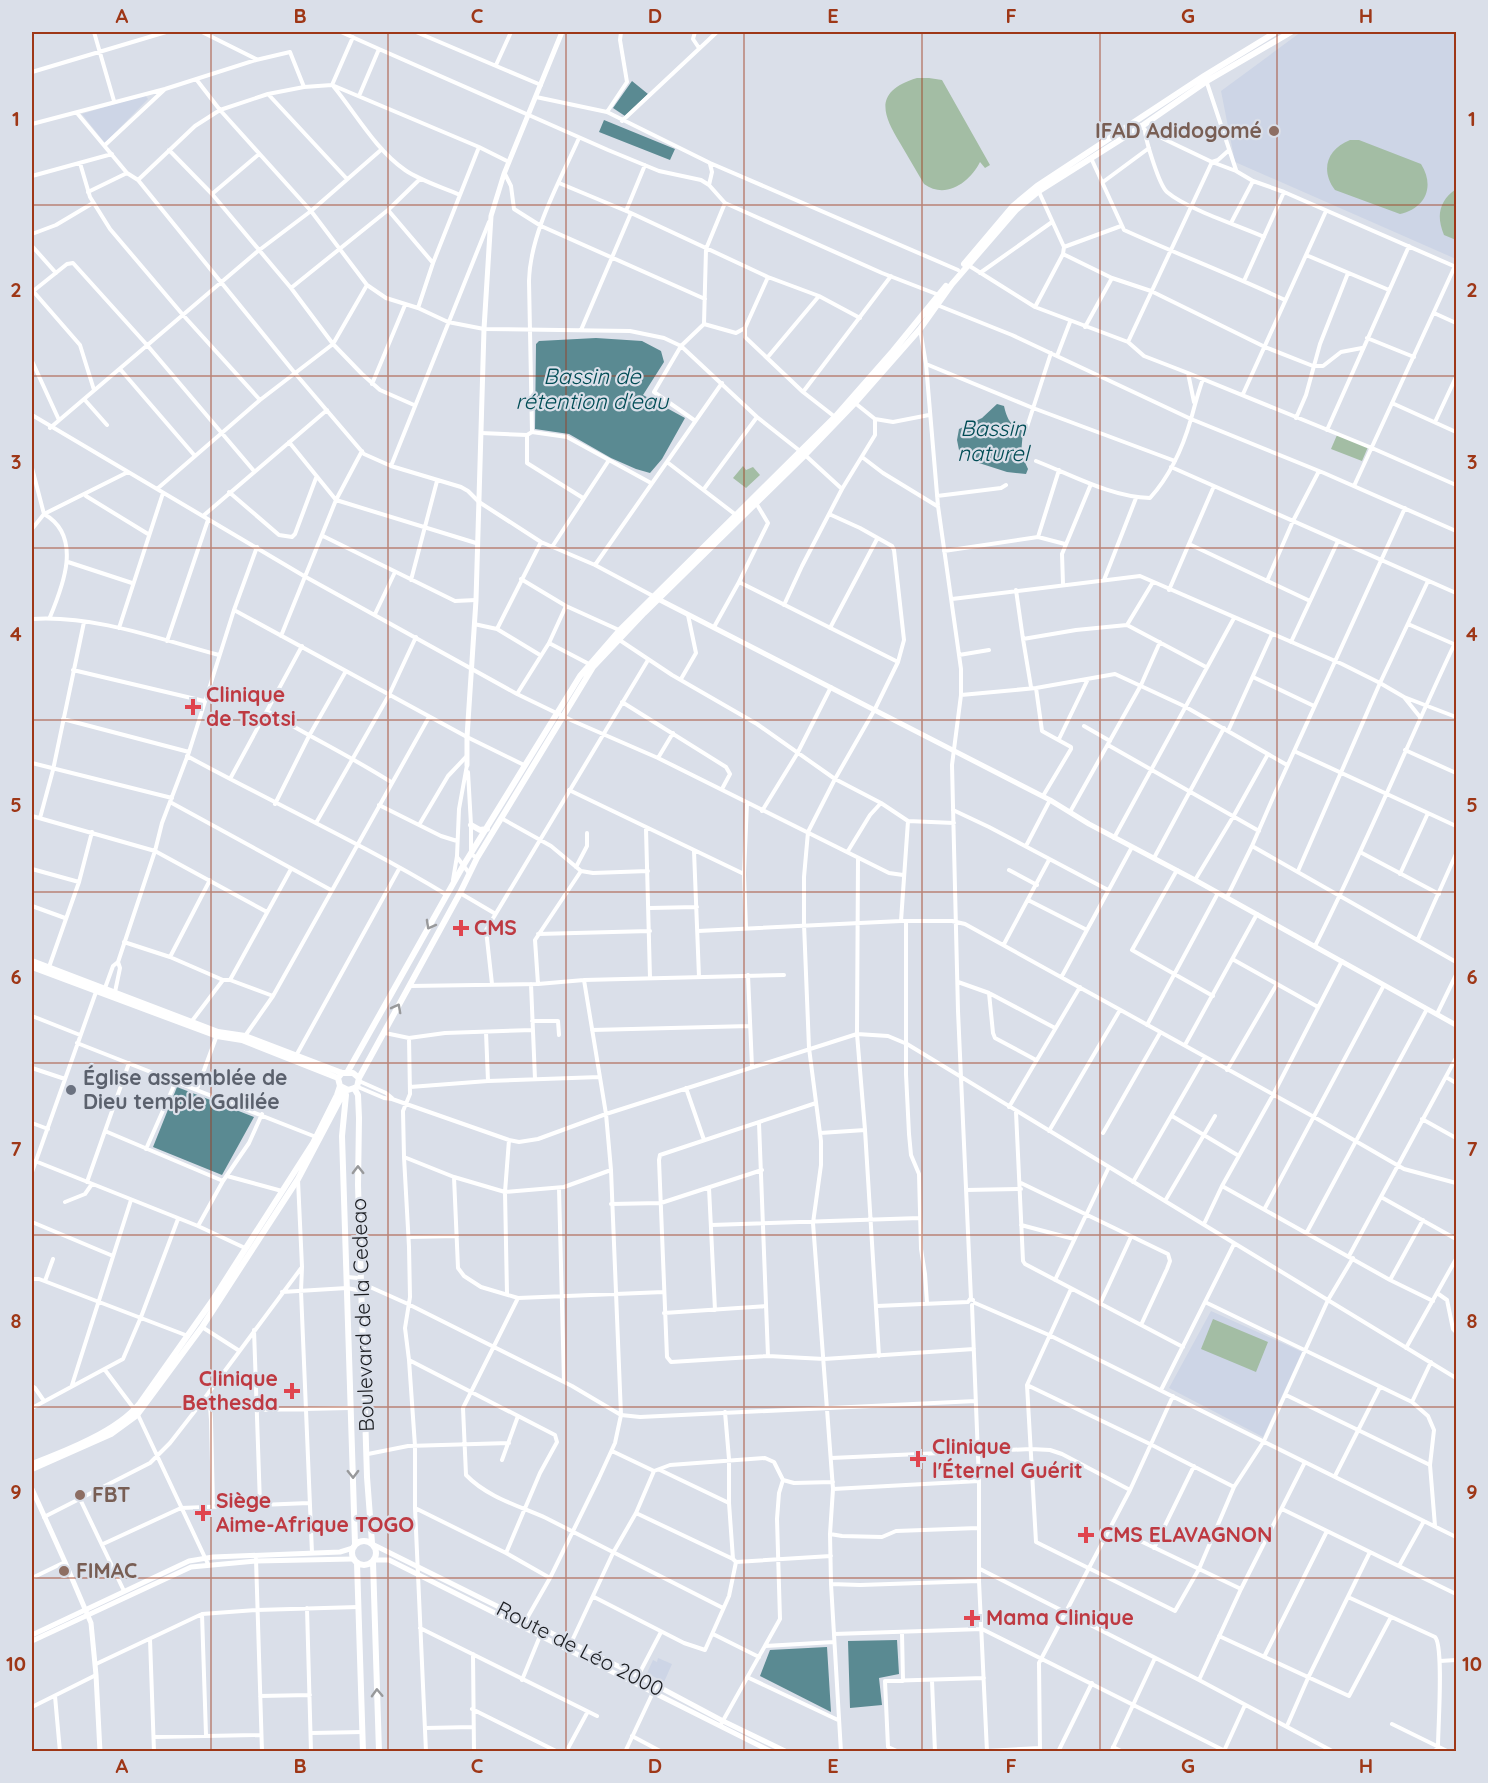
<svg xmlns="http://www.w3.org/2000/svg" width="1488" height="1783" font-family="Quicksand,sans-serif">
	<rect width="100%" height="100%" fill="#dadfe9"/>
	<path fill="#cdd5e6" d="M1301,32H1456V259L1235,162L1221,91Z
		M145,95L148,99L105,143L82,114Z
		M1211,1311L1302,1352L1263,1437L1169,1388Z
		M658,1658L672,1664L664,1682L647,1673L653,1660L657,1662Z"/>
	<path fill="#a3bda4" d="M917,78H929L942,80L990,165L985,168L980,162C970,182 946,200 924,184C916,170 908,157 900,143C881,112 875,91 917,78Z
		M1350,140H1359L1421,164C1435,186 1426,208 1400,214L1335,190C1320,170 1327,149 1350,140Z
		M1456,189V240L1444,235C1436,216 1439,201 1456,189Z
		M1337,435L1368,447L1362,461L1331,449Z
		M743,466L746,470L753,467L760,475L746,488L733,478Z
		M1213,1319L1268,1342L1256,1372L1201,1349Z"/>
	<path fill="#5a8a92" d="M632,81L648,94L625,116L613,108Z
		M604,120L675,149L670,160L599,132Z
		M596,338L642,341L661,351L664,362L643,395L685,418L662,459L650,473L636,469L611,458L569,434L535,429L536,344L539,341Z
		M997,404L1004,406C1007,419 1010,425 1023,431L1021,454L1028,469L1026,474L1007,472L979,463L959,450L957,440L959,429L982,418Z
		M177,1087L254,1117L222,1175L153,1147Z
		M897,1640L899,1674L879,1678L882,1705L850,1708L848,1641Z
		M827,1647L831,1712L760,1676L770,1650Z"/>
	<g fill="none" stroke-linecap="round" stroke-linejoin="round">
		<path stroke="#fff" stroke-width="4" d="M94,32L114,101
			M202,32L256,59
			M341,32L379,49
			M416,32L541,85
			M695,32L693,39L699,48
			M496,65L511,32
			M32,72L166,32
			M196,79L220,110L311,211L367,285L386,298L418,308L448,322L484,329L630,331L664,338L681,346L757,417L800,451
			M1206,80L1236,170
			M332,85L353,37
			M334,87C356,114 376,150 405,170C421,181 442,187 460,195
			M268,94L347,179
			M359,96L379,49L608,150L659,171L701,180L709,185L725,203L882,273L939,295
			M536,97L607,112L710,163L958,270
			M607,112L627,82L620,40L621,32
			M77,113L127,173L138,180L294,372L364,454L391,466L461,487L468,491L479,502L541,542L595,565L653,596
			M622,121L717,32
			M32,124L165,89L256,60L290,52L304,87
			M1141,125L1145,130L1212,162L1236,171L1253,181L1284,192L1456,267
			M1145,131C1146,141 1159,185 1167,192C1187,209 1237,225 1264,237
			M105,145L164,90
			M169,150L212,194L291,288L333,344L362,374L380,390L414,405
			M1091,158L1124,230C1177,254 1232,275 1285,300
			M80,163L90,197L110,229L183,315L260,400
			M505,174L511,186L514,209L541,226L705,299
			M32,176L112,154
			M138,180L195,126L220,110L268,94L304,87L332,85L479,147L509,162
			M1103,182L1149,148
			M559,183L631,213L768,277L819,296L860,318
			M709,185L712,172L710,164
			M88,192L127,173
			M1039,192L1064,247L1063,254L1112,278L1151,291L1265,347L1313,366H1323L1341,352L1362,348
			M212,194L259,154
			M388,210L433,263
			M626,211L645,165
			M1231,223L1253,181
			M32,234L56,225L93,203
			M32,246L56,273
			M1064,247L1121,226
			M1306,255L1389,290
			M968,265L1035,307L1128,342L1144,356L1188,373L1194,402
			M980,273L1052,222
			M768,277L745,328V337L803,392L835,417
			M1244,281L1284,192
			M291,288L388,210L420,179
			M33,291L80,345L94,390
			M32,292L67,264L73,263L147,345L254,471
			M937,305L1012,335L1191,419L1324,473L1456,531
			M1035,307L1063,254
			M418,308L433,263L479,147
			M1434,313L1456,323
			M704,324L736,333L745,328
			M1085,327L1112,278
			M920,329L926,364L938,506L961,669V695L952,765L958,1011L971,1299
			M581,330L631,213
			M1367,338L1414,357
			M1128,342L1212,162L1218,160L1228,151
			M1057,356L1070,322
			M767,358L819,296
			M32,361L59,420
			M926,364L1033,408L1175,461
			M120,369L195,456
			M1188,373L1372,448L1456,485
			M372,384L405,305
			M803,392L891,276
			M1243,394L1326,211
			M84,399L107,425
			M855,403L875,419L893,422L929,415
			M1392,403L1456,432
			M32,415L304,576L517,694L573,721L658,758L889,873L903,875
			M1296,418L1306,395L1320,344L1348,273
			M694,420L654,392L681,346L704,324L706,249L725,203
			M1435,422L1456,377
			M50,428L258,251L311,211L382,149
			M1327,430L1409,246
			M532,432L529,281C530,233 560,181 579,138
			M481,433L527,435L532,432L567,437L651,483
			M1025,433L1051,353
			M527,435V463L583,498
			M289,442L336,500L476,543
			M805,455L842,489
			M862,457L883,473L937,506
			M1036,461C1072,475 1111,497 1150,498C1169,477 1183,447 1191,419C1195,405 1198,392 1203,379
			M667,462L736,515
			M391,466L489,222
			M1171,467L1456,593
			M32,468L44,514L128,472
			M1354,486L1455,266
			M157,489L260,400L333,344L367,285
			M704,489L757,417
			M229,492L279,535L292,537L295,534L316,478
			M86,496L148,534
			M937,496L1001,488L1006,485
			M829,514L860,528L892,546L894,550L904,640L898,662L875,709L835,779L808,832L804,877V924L809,1048L821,1141V1165L813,1223L833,1489L830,1534L831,1584L841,1752
			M203,516L327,410
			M32,529L44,514C83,536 63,586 50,617
			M323,536L455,601L476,600
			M1038,537L1059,470
			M1189,544L1310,601
			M552,547L609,460
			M944,551L1038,537L1065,544
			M68,562L132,583
			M595,565L722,383
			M521,579L566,606L619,630
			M411,580L437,481
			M1104,580L1136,498
			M1267,581L1293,521L1319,471
			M739,582L768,523L756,503
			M1063,584L1062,554L1091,484
			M1016,590L1023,639
			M1169,590L1214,486
			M952,599L1140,576L1342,664L1380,683L1404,697L1420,717
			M784,605L802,566L842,489L875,435V419
			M234,610L467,737L524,765
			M375,614L395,572
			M32,619C95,615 159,639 219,655
			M474,624L497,629L541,542
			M1408,624L1456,645
			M1127,625L1153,582
			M714,627L739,582L898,662
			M119,628L163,493
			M830,628L877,539
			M497,629L540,655
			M281,636L336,500L362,451
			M618,639L672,675L757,724L835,779L881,803L908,821L901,921
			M167,641L208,520
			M1291,642L1338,541
			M549,643L589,664
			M959,655L989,650
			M73,670L204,701
			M1253,677L1314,706
			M681,679L696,653L688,615
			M1031,687L1023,639L1076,630L1127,625L1206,667
			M1036,688L1042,731L1071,747V749L1043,796
			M517,694L549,643L566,606
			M961,695L1036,688L1115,674L1184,706L1287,765
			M1404,697L1456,717
			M622,702L726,767L730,774L722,789
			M267,711C308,736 350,756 391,782
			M63,719L189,752
			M1084,726L1110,741
			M1228,731L1272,634
			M1059,739L1088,679
			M1108,745L1259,831
			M1405,750L1456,773
			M1294,751L1456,826
			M187,756C273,803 363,844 447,895
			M658,758L673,733
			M32,763L172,798
			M468,772L471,825V854L477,858
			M230,779L302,646
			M569,790L744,874
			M170,802L331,890
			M275,804L309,736L346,671
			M379,805L441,836L457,841
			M953,810L989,827L1108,890
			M762,811L797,754L831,687
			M1070,812L1141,685L1160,642
			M32,816L155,851L267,912
			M40,818L53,770L84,622
			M501,818L551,846L581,871L593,873L648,871
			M908,821L954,823
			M316,823L389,695L416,637
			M419,825L448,776L466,757
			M646,829L650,978
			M1114,838L1234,618
			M1026,846L1050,800
			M1252,846L1456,962
			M694,851L699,977
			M848,851L870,815L881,803
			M1360,852L1439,894
			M457,857L469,873
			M858,858L857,1034L865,1130L879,1356
			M1154,858L1224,728
			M576,867L587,846V833
			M32,869L79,882
			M1009,870L1037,885
			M1177,870L1132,950L1213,996
			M1298,871L1380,683L1428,581
			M1400,874L1428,813
			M453,880L457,856L459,809L467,765
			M1195,880L1233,817L1268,754
			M460,893L494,913
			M1227,897L1252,846L1275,793L1405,508
			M1028,900L1085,929
			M32,906L65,918
			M650,908L697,907
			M906,921V1074L909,1134L911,1155L919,1174L921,1249L925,1274L927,1303
			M746,929L744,874L747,803
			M698,931L901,921H952L965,924L1314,1117L1404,1169L1456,1183
			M538,934L650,931
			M1418,939L1456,854
			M124,942L170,957L223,980H230L273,996
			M1004,944L1049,860
			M1315,946C1365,847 1407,745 1454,645
			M170,957L210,880
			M1234,960L1318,1007
			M49,967L79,882L92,832
			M748,975L752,1067
			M1062,976L1132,847
			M230,980L291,869
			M958,982L989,993L1055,1028
			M492,984L486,930L648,660
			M531,984L535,1079
			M538,984L535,940L581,871
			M410,986L538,984L584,980L784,975
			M105,988L113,966L118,962L155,851L162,823L189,752L234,610L257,547
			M115,992L120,968L118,962
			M989,993L993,1033L995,1038L1036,1060
			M1437,1014L1456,975
			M32,1016L80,1035
			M192,1021L223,980
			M532,1021H558L559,1035
			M1147,1025L1218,893
			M592,1030L750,1026
			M486,1032L488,1081
			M385,1033L409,1038L445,1033L533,1030
			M245,1036L273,996L429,717
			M77,1043L316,1137
			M1185,1045L1257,914
			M297,1054L399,869
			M32,1068L65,1079
			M1227,1070L1277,984
			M1446,1077L1456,1083
			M359,1081L386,1093L392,1098
			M358,1087L384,1098L392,1099L509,1140L519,1142L538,1139L606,1114L857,1034L888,1036L907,1044L1456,1378
			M410,1087L488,1081L600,1077
			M686,1088L704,1140
			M197,1089L217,1035
			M816,1103L660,1155L659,1160L667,1357L671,1362L768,1356L824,1359L974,1349
			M1009,1107L1080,987
			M1016,1112L1023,1261L1025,1264L1183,1347
			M1172,1116L1239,1156
			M1422,1119L1456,1138
			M32,1123L48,1129
			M759,1123L768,1356
			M105,1131L223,1181
			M1049,1131L1120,1010
			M820,1133L865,1130
			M1103,1133L1160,1033
			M146,1149L176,1081
			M404,1157L454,1177L505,1192L564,1187L611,1170
			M35,1161L198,1226L245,1248
			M32,1172L96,992
			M227,1176L282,1191
			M454,1177L458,1268L464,1276L481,1287L518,1298L664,1292
			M87,1182L129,1063
			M1133,1182L1205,1057
			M1021,1183L1168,1254L1170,1261L1167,1269L1141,1325
			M1222,1186L1390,1280L1433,1301
			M559,1188L564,1382
			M709,1188L715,1310
			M966,1190L1021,1189
			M1381,1197L1456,1239
			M1165,1201L1215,1116
			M65,1202L85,1194L92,1184
			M611,1204L661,1203L762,1170
			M1265,1208L1384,985
			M32,1222L113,1256
			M1204,1224L1222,1186L1273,1095L1342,961
			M711,1225L920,1218
			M1021,1225L1074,1239
			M198,1226L223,1181L249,1143L262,1114
			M1307,1232L1427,1009
			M409,1237L457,1236
			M1349,1256L1456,1058
			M302,1267L301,1291L312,1553
			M347,1277L358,1278L370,1287L408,1304L572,1386L621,1415L640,1417L976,1401
			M32,1279H39L188,1336
			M1055,1280L1109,1167
			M1390,1280L1423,1220
			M45,1281L53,1259
			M1071,1289L1027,1385L1036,1542L1175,1611L1199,1569L1234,1487L1264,1441L1328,1300L1353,1258
			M282,1292L347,1288L357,1290L370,1287
			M1437,1293L1447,1300L1453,1329L1456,1332
			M507,1294L505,1192L509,1140
			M518,1298L463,1408L466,1475C487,1497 519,1506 546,1518L723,1608
			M1205,1302L1412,1402L1428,1416L1434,1430L1430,1465L1435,1526
			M975,1303L1049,1335L1456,1537
			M1100,1304L1131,1237
			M972,1305L979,1481V1581L987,1752
			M877,1306L968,1302L970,1299L973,1300
			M664,1313L766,1306
			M202,1327L238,1350
			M254,1330L260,1504
			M1406,1348L1456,1259
			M409,1360L415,1446V1508L506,1553L540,1473L557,1442L555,1435L409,1360L405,1328L410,1297L409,1247L404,1157L403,1111L410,1094L409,1038
			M105,1370L135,1410
			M72,1385L131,1200
			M1027,1385L1150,1444L1234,1487
			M32,1386L35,1388L44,1401
			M1161,1390L1234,1244
			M209,1392L211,1420L213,1505
			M1286,1395L1430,1465
			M1412,1402L1431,1362
			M32,1408L123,1359L141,1317L178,1219
			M258,1410L350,1408
			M138,1415L208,1564
			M612,1451L654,1471
			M368,1454L408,1446L509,1443
			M831,1458L1031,1449L1050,1450L1062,1454L1130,1490
			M502,1460L518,1416
			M660,1470L729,1503
			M1335,1476L1380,1387
			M833,1489L979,1481
			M80,1499L124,1591
			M415,1508L426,1752
			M1282,1509L1456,1594
			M636,1513L733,1559
			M44,1517L150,1463L170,1443L198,1407L302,1267L298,1180
			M1111,1527L1241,1589
			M830,1534L842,1536L882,1537L896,1531L978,1528
			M103,1544L181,1508L309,1503
			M1154,1548L1194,1466
			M506,1553L550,1578
			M256,1559L262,1752
			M736,1562L831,1556
			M1399,1566L1424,1521
			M980,1569L1199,1680L1334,1752
			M32,1578L65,1562
			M831,1584L860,1585L979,1581
			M594,1597L684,1643L705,1650L729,1596L736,1562L733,1559L729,1503V1459L725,1412
			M1348,1597L1435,1637C1444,1646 1438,1728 1438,1746L1435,1752
			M307,1608L311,1752
			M202,1614L206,1735
			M526,1620L550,1578L599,1478L615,1443L621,1415L611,1170L606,1114L584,980
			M420,1628L597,1716
			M902,1633L903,1681
			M713,1634L759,1657
			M834,1634L982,1629L1227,1752
			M1219,1636L1349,1696L1391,1617
			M150,1639L154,1752
			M571,1643L613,1553L636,1513L654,1471L670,1465L765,1458L774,1462L783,1480L794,1483L833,1482
			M765,1646L834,1642
			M473,1654L474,1752
			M1264,1657L1327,1531
			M1440,1661L1456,1660
			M96,1664L202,1614L257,1610L358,1607
			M638,1676L661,1632
			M749,1678L838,1720
			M522,1680L540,1636
			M1199,1680L1241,1589L1305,1462
			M932,1681L935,1752
			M55,1696L60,1752
			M260,1696L310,1695
			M32,1707L96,1675
			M472,1709L558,1752
			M1392,1724L1449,1752
			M720,1726L780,1619L777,1519L779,1493L783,1480
			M1287,1726L1308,1678L1370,1552
			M425,1728L473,1727
			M311,1733L363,1732
			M632,1736L662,1752
			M154,1737L261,1735
			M1113,1747L1123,1752
			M987,1751L1040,1748
			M1224,1751L1245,1705
			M566,1752L587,1713
			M625,1752L656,1686
			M899,1752L888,1747L885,1681L984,1678
			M1040,1752L1039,1663L1130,1490L1173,1396
			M1058,1752L1092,1683
			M1111,1752L1155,1658"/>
		<path stroke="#fff" stroke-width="5" d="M656,598L1050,800L1089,824L1195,880L1456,1025
			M467,765V737L476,600L484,329L491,216L504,174L562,32
			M32,1489L65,1562L91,1623L96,1675L100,1752
			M374,1545L646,1680L723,1721L787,1752
			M375,1560H389L772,1752
			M32,1635L189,1561L213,1557L340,1552L353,1548
			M32,1641L191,1567L256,1561L353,1559"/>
		<path stroke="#fff" stroke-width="6" d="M964,264L1013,206L1037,186L1204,76L1276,32
			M471,825L480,830L487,829
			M32,961L218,1032L245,1036L342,1073H353L359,1078
			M32,967L217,1036L242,1040L338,1078
			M348,1071L463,866L580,676L619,631L835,417L893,351L946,286
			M340,1086L348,1090L357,1087L359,1078L460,893L477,858L593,667L644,613L805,455L855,403L920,329L952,284L1016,210L1039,191L1142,126L1207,81L1291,32
			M354,1088L358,1095L359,1118L358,1185L367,1477L372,1543
			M346,1095L342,1136L355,1544
			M32,1464C64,1452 118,1431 140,1403L212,1301L313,1143L337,1095L340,1086L338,1078L342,1073
			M32,1469L111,1434L137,1415L202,1327L298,1179L345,1090
			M352 1553a12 12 0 1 1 24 0a12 12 0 1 1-24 0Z
			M373,1562L379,1752
			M357,1563L363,1752"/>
	</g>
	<defs><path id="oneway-chevron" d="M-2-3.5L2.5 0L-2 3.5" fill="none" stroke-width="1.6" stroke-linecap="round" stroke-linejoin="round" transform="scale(1.5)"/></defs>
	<g stroke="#98999b">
		<use href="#oneway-chevron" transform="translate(430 925) rotate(119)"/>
		<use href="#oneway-chevron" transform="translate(397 1008) rotate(-62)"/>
		<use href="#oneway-chevron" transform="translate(358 1170) rotate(-91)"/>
		<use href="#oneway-chevron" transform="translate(353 1474) rotate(89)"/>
		<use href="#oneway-chevron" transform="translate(377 1693) rotate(-92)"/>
	</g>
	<path fill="none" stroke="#9e3717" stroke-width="1.5" stroke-opacity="0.55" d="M211,32V1752M388,32V1752M566,32V1752M744,32V1752M922,32V1752M1100,32V1752M1277,32V1752M32,205H1456M32,376H1456M32,548H1456M32,720H1456M32,892H1456M32,1063H1456M32,1235H1456M32,1407H1456M32,1578H1456"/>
	<g fill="#8d6e63" stroke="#dadfe9" stroke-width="2">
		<circle cx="1274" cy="131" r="6"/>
		<circle cx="80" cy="1495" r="6"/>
		<circle cx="64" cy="1571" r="6"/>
	</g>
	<g fill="#e0444e" stroke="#dadfe9" stroke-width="2">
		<path d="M190 698h6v6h6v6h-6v6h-6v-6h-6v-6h6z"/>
		<path d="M458 919h6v6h6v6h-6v6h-6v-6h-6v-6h6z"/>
		<path d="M289 1382h6v6h6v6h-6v6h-6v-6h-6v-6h6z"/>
		<path d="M915 1450h6v6h6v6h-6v6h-6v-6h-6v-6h6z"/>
		<path d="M200 1504h6v6h6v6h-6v6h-6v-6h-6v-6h6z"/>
		<path d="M1083 1526h6v6h6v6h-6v6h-6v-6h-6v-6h6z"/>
		<path d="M969 1609h6v6h6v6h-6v6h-6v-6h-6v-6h6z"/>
	</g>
	<circle fill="#6b7280" stroke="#dadfe9" stroke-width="2" cx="71" cy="1090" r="6"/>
	<g text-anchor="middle" stroke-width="4.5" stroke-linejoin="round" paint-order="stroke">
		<g font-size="21" font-weight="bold" fill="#785e54" stroke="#dadfe9" text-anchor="start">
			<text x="1262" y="138" text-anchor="end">IFAD Adidogomé</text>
			<text x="92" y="1502">FBT</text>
			<text x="76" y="1578">FIMAC</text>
		</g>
		<g font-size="21" font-weight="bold" fill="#be3a42" stroke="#dadfe9" text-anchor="start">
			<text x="206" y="702">Clinique<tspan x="206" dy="24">de Tsotsi</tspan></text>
			<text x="474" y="935">CMS</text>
			<text x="278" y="1386" text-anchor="end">Clinique<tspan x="278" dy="24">Bethesda</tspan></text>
			<text x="932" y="1454">Clinique<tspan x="932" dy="24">l'Éternel Guérit</tspan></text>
			<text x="216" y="1508">Siège<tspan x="216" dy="24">Aime-Afrique TOGO</tspan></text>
			<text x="1100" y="1542">CMS ELAVAGNON</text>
			<text x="986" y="1625">Mama Clinique</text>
		</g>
		<g font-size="21" font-weight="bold" fill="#5b616d" stroke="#dadfe9" text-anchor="start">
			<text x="83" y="1085">Église assemblée de<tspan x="83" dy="24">Dieu temple Galilée</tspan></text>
		</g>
		<g font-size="21" fill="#1a1c20" stroke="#dadfe9">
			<text transform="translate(363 1315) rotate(-92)" y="7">Boulevard de la Cedeao</text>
			<text transform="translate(580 1649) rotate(27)" y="7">Route de Léo 2000</text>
		</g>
		<g font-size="22" font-style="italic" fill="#004c55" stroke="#dadfe9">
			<text x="592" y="384">Bassin de<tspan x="592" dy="25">rétention d'eau</tspan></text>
			<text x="993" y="436">Bassin<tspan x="993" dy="25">naturel</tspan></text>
		</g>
	</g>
	<rect width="1488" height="1783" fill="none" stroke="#dadfe9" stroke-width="66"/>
	<rect x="33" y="33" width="1422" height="1717" fill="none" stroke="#9e3717" stroke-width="2"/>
	<g font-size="20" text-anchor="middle" font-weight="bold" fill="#9e3717">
		<text x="122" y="23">A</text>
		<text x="300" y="23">B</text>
		<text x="477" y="23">C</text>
		<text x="655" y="23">D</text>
		<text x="833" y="23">E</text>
		<text x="1011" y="23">F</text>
		<text x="1188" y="23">G</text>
		<text x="1366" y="23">H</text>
		<text x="16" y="126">1</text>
		<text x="1472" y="126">1</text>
		<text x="16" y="297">2</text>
		<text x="1472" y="297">2</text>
		<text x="16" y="469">3</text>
		<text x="1472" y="469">3</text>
		<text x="16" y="641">4</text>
		<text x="1472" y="641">4</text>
		<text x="16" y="812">5</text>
		<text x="1472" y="812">5</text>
		<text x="16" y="984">6</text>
		<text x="1472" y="984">6</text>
		<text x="16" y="1156">7</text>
		<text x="1472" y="1156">7</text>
		<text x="16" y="1328">8</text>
		<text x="1472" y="1328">8</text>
		<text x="16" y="1499">9</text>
		<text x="1472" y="1499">9</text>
		<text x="16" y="1671">10</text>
		<text x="1472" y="1671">10</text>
		<text x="122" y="1773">A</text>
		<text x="300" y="1773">B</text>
		<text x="477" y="1773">C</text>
		<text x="655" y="1773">D</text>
		<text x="833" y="1773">E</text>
		<text x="1011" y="1773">F</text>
		<text x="1188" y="1773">G</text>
		<text x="1366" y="1773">H</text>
	</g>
</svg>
